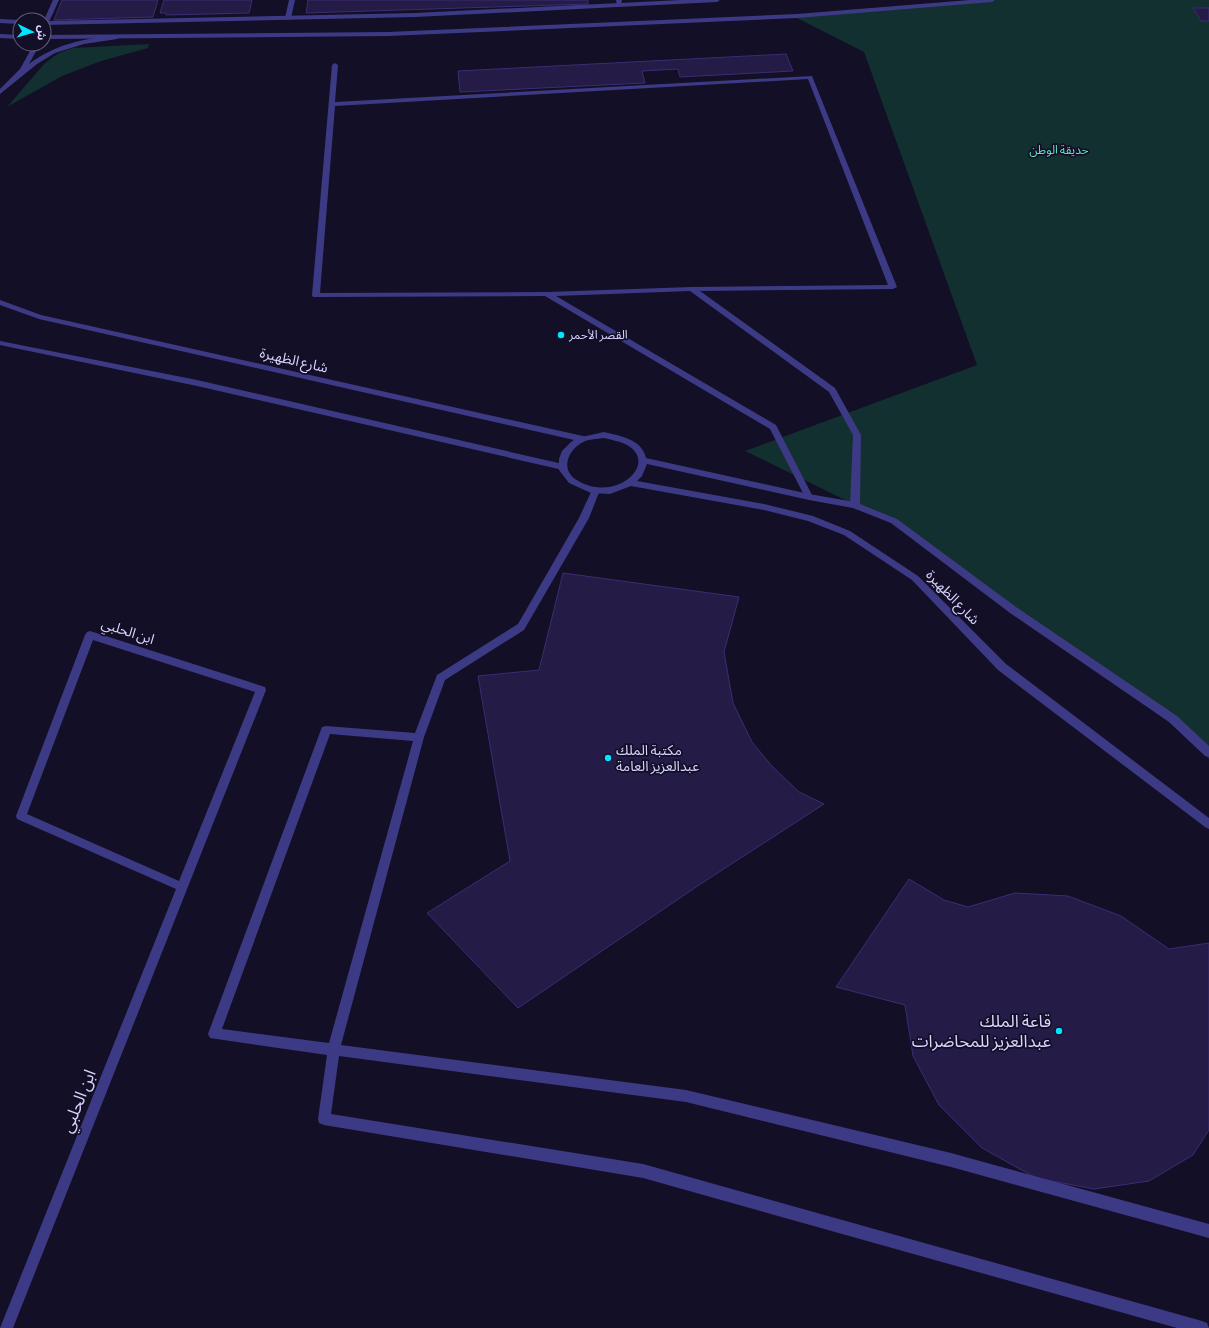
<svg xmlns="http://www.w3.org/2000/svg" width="1209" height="1328" font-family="'Alegreya Sans','Noto Sans Arabic',sans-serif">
	<rect width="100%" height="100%" fill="#130f26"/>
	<path fill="#12302f" d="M986,0H1209V759L1166,718L888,521L745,451L977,365L864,52L793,16Z
		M149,44L148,48L101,61L62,76L7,107L45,63L59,53L73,48Z"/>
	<path fill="#241b47" stroke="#3b2d73" d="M62,0H158L153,17L54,20Z
		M164,0H252L249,13L166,15V13H160Z
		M308,0H588V4L306,13Z
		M1193,8H1209V21H1201Z
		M786,54L793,71L680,77L678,69L642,71L645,83L460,92L458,71Z
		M563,573L739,597L724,652L733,703L752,742L772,766L799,792L824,804L699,885L518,1008L427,913L510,861L478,676L539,670Z
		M909,879L944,900L968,907L1015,893L1068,896L1121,916L1169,949L1209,943V1130L1193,1155L1149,1181L1094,1189L1036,1178L982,1148L939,1105L913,1056L905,1005L836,987Z"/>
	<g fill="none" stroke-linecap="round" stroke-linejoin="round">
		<path fill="#3d3a85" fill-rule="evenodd" d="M335,63L338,65L335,102L812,76L897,287L893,289L700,291L835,388L861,435L860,505L858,507H852L850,505L853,435L829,392L690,291L556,296L776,425L813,497L812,499H806L770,429L545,296L313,297L312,295L332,65ZM808,79L888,285L692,287L547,292L320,293L335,106Z
			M596,487L600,490L589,518L524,630L445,680L424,737L341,1045L686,1090L951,1153L1209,1224V1238L951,1167L686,1102L339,1056L331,1114L643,1164L1202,1321L1207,1323L1209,1328H1177L643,1178L324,1125L319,1123L318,1119L327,1055L210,1038L208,1034L322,727L326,726L415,733L437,675L518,624L579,518L592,490ZM330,734L413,741L329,1043L222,1029Z"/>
		<path fill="#3d3a85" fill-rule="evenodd" d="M53,0H59L47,26L44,28V20Z
			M289,0H295L291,18L288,20L285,18Z
			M616,0H622L621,6H617Z
			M115,36L118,38L117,39L84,44L55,53L37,64L0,94V89L20,69L34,44H40L29,64C54,45 84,38 115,36Z
			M0,300L41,315L583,436L587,439L583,442L39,319L0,305Z
			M0,341L197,380L563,464L567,467L563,470L197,386L0,345Z
			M90,631L265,687L266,690L13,1328H0L176,889L17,819L16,816L85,635L87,632ZM93,640L255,692L179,881L27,814Z"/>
		<path fill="#3d3a85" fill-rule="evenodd" d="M681,0H720L717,2L415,17L44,25V21L415,13Z
			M970,0H995L992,2L797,18L388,36L44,39V35L388,32L797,14Z
			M0,19L20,20V24L0,23Z
			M0,34L20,35V39L0,38Z
			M604,432C620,436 642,439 646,458L809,494L855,502L897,519L1016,607L1177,716L1209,746V757L1205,756L1169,722L1010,613L891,523L853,508L809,500L647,464L642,476L637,481L764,504L813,516L850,531L918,576L1006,664L1209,818V829L1205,827L998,670L912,580L844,535L808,521L764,510L631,486L610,494L591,493L569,483L559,470V459L562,451L571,442L577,438ZM604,438C611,440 619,441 625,444C662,462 615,506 575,479C560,468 569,449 583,442C589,439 597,439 604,438Z"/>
	</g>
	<g fill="#00e5ff" stroke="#130f26" stroke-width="1.5">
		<circle cx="561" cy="335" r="4"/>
		<circle cx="608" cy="758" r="4"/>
		<circle cx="1059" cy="1031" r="4"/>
	</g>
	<g text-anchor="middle" stroke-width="3.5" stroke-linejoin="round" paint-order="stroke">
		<g font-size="12" fill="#5fe0c0" stroke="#130f26">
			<text x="1059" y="154">حديقة الوطن</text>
		</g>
		<g font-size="12" fill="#d9d4ff" stroke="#130f26" text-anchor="start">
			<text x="569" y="339">القصر الأحمر</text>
		</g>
		<g font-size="14" fill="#d9d4ff" stroke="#130f26">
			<text transform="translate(294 360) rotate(13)" y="5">شارع الظهيرة</text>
			<text transform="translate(953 597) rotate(46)" y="5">شارع الظهيرة</text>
			<text transform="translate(128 631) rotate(18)" y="5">ابن الحلبي</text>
		</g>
		<g font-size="14" fill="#d9d4ff" stroke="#130f26" text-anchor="start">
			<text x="616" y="755">مكتبة الملك<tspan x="616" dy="16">عبدالعزيز العامة</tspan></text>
		</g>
		<g font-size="17" fill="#d9d4ff" stroke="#130f26" text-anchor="end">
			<text x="1051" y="1027">قاعة الملك<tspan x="1051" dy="20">عبدالعزيز للمحاضرات</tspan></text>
		</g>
		<g font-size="17" fill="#d9d4ff" stroke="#130f26">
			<text transform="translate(78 1101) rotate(-68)" y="6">ابن الحلبي</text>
		</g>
	</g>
	<g transform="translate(32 32) rotate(95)"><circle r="19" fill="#130f26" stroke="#625e7d"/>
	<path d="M0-3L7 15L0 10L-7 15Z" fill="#00e5ff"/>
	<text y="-6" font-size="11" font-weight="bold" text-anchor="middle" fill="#d9d4ff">ش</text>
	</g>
</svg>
